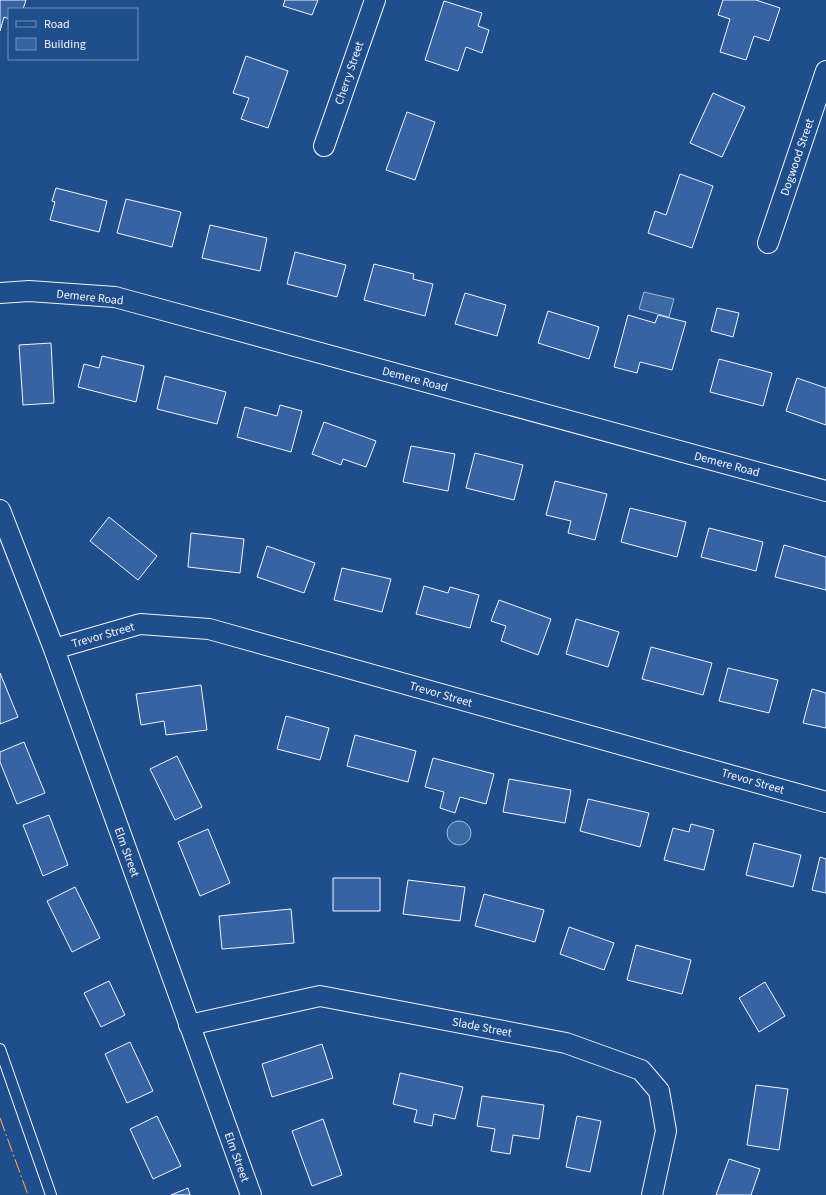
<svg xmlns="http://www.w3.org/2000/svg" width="826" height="1195" font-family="'Source Sans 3',sans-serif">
	<rect width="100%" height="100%" fill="#1f4e8c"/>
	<path fill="#3b69a3" stroke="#a8bbd7" d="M644,292L674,299L669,317L639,309Z
		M447 833a12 12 0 1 1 24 0a12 12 0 1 1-24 0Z"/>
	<path fill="#3563a3" stroke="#f2f6ff" d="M0,0H26L23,9H9V19L4,17L0,31Z
		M285,0H318L312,15L283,6Z
		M723,0H756L780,8L769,41L754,36L746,60L720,52L730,19L718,15Z
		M444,1L482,13L478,26L489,30L482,53L466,47L458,71L425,60Z
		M246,56L288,71L268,128L241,119L249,98L233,93Z
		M713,93L745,107L722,157L690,143Z
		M407,112L435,122L415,180L386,170Z
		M680,174L713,186L692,248L648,233L655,211L666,215Z
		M56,188L107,201L99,232L50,220L55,202L52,201Z
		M126,199L181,212L172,247L117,233Z
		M210,225L267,238L260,271L202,258Z
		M295,252L346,265L337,297L287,284Z
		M374,264L414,274L413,279L433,284L425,316L364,300Z
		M465,293L506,305L497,336L455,324Z
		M717,308L739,313L733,337L711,331Z
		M548,311L599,327L589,359L538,343Z
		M628,315L655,323L658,315L686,322L672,370L640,362L637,373L614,367Z
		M51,343L54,403L23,405L19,345Z
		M102,356L144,366L136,402L78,387L84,364L99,368Z
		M719,359L772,373L763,406L710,392Z
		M165,376L226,392L217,424L157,409Z
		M797,378L826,388V425L786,411Z
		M280,405L302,411L291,452L237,437L245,407L277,416Z
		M324,422L376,441L366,467L343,459L341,465L312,454Z
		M411,446L455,454L448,491L403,482Z
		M475,453L523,465L514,500L466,488Z
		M555,481L607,494L595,540L568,533L571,521L546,515Z
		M630,508L686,522L677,557L621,542Z
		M109,517L157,556L138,580L90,541Z
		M709,528L763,542L756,571L701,557Z
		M191,533L244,539L240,573L188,567Z
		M784,545L826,557V590L775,577Z
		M267,546L315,563L304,593L257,577Z
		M342,568L391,579L382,612L334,600Z
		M424,586L448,593L450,587L479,595L470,628L416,614Z
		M499,600L551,619L538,655L501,641L506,626L491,621Z
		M576,619L619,632L608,667L566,654Z
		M651,647L712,663L703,695L642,679Z
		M728,668L778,680L769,713L719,701Z
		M0,673L18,717L0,724Z
		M201,685L207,730L166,735L164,721L141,725L136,694Z
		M812,689L826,693V728L803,723Z
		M286,716L329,728L320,760L277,749Z
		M355,735L416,751L408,782L347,766Z
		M24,742L45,793L17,804L0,762V752Z
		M177,756L202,807L175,820L150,769Z
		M433,758L494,774L486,804L460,797L455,813L440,808L444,792L425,787Z
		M509,779L571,790L565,823L503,812Z
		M588,799L649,813L640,847L580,831Z
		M49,815L68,865L43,876L23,825Z
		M691,824L714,830L704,870L664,860L673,828L689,832Z
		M208,829L230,883L200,896L178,842Z
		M754,843L801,855L793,887L746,875Z
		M820,857L826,859V893L812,890Z
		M333,878H380V911H333Z
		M408,880L465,887L460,921L403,914Z
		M75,887L100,938L72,952L47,901Z
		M484,894L544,910L535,942L475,926Z
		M291,909L294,943L222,949L219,916Z
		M569,927L614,943L604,970L560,954Z
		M636,945L691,960L682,994L627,980Z
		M109,981L125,1015L101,1027L84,993Z
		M765,982L785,1016L759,1032L739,998Z
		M130,1042L153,1091L127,1103L105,1054Z
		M322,1044L333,1078L272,1097L262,1064Z
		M400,1073L463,1087L455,1119L434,1114L432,1126L414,1122L417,1110L393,1104Z
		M756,1085L788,1089L779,1150L747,1145Z
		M482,1096L544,1105L539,1139L513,1135L510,1154L491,1151L495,1129L477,1126Z
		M157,1116L181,1166L153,1179L130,1129Z
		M577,1116L601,1121L590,1172L566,1167Z
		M323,1119L342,1175L312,1186L292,1131Z
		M729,1159L760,1169L751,1195H716Z
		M188,1188L190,1195H171Z"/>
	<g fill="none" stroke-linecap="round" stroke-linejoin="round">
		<defs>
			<path id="service" d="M0,1049L51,1195"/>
			<path id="minor" d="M324,146L375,0
				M768,243L826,71
				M0,293L29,291L115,297L826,491
				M0,510L54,649L251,1195
				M54,649L140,624L209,629L826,802
				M189,1025L320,996L566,1043L641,1070L659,1091L666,1131L652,1195"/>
		</defs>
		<use href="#service" stroke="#f2f6ff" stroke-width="12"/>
		<use href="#minor" stroke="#f2f6ff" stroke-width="22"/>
		<use href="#service" stroke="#1f4e8c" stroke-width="10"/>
		<use href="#minor" stroke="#1f4e8c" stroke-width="20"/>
		<path stroke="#ffb74d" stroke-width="1" stroke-dasharray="14 3 2 3" stroke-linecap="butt" d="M0,1118L28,1195"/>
	</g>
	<g text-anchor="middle" stroke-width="3" stroke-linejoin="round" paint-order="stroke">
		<g font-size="12" fill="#f2f6ff" stroke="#1f4e8c">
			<text transform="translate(349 73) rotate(-71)" y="4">Cherry Street</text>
			<text transform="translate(797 157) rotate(-71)" y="4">Dogwood Street</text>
			<text transform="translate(90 297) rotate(6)" y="4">Demere Road</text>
			<text transform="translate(415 379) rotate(15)" y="4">Demere Road</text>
			<text transform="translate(727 464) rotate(15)" y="4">Demere Road</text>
			<text transform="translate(103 635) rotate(-16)" y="4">Trevor Street</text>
			<text transform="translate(441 694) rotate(16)" y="4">Trevor Street</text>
			<text transform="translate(753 781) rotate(16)" y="4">Trevor Street</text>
			<text transform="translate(127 852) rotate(70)" y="4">Elm Street</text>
			<text transform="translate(482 1027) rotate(11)" y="4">Slade Street</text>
			<text transform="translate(237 1157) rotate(70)" y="4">Elm Street</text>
		</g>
	</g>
	<rect x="8" y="8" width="130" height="52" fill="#1f4e8c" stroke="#7391ba"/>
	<rect x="16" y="21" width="20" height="6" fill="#1f4e8c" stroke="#7391ba"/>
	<text x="44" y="28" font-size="12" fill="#f2f6ff">Road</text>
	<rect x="16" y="38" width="20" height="12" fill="#3563a3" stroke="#7391ba"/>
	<text x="44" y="48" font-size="12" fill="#f2f6ff">Building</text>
</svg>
